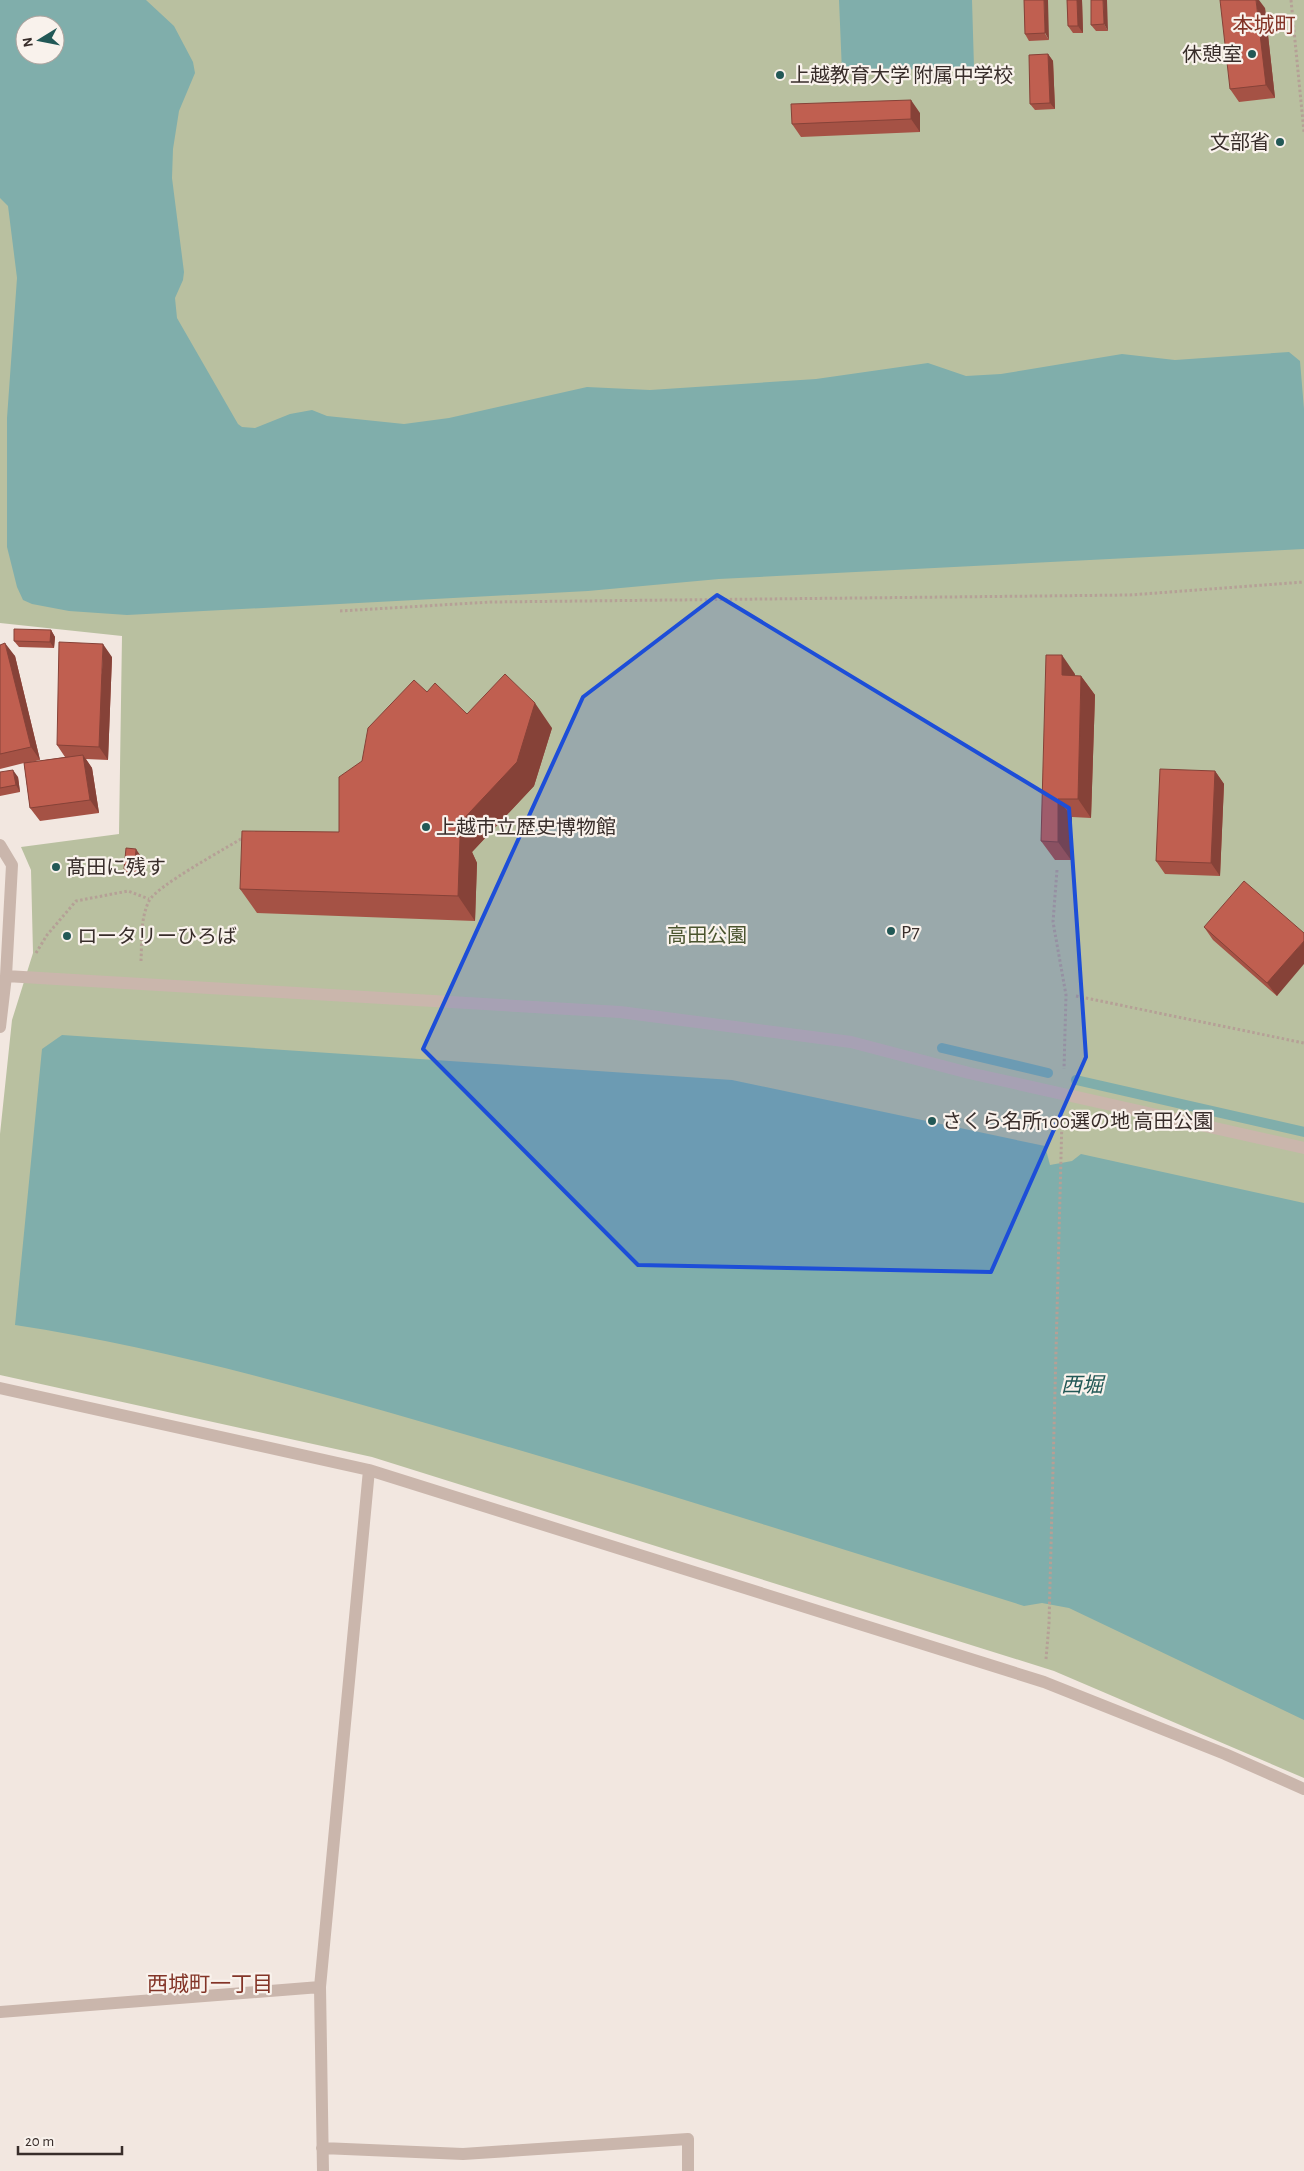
<svg xmlns="http://www.w3.org/2000/svg" width="1304" height="2171" font-family="'Alegreya Sans','Noto Sans JP',sans-serif">
	<rect width="100%" height="100%" fill="#f2e7e0"/>
	<path fill="#b9c0a0" fill-rule="evenodd" d="M0,0H1304V1778L1054,1671L372,1457L0,1375V1134L12,1020L33,953L31,870L21,847L119,834L122,636L0,623ZM25,25H55V55H25Z"/>
	<path fill="#80aeab" fill-rule="evenodd" d="M0,0H146L174,26L193,62L195,73L179,111L173,149L172,178L184,272L183,280L175,298L177,318L238,424L242,427L255,428L290,414L312,410L327,416L404,424L449,418L587,387L650,390L816,379L928,363L966,376L1001,374L1122,354L1175,360L1289,352L1300,361L1304,409V549L719,579L588,591L127,615L69,611L32,604L23,600L17,587L7,547V418L17,278L8,206L0,198ZM25,25H55V55H25Z
		M839,0H972L974,67L842,72Z
		M62,1035L732,1080L1045,1146L1050,1165L1072,1161L1081,1154L1304,1203V1720L1069,1608L1042,1603L1024,1606C826,1544 629,1481 429,1424C295,1385 153,1346 15,1325L42,1049Z"/>
	<g fill="none" stroke-linecap="round" stroke-linejoin="round">
		<path stroke="#80aeab" stroke-width="10" d="M942,1048L1048,1073
			M1076,1080L1304,1132"/>
		<path stroke="#b5a096" stroke-width="3" stroke-dasharray="2.5 2.5" stroke-linecap="butt" d="M1291,0L1304,132
			M340,611L491,602L1130,595L1304,582
			M1057,870L1053,922L1066,995L1064,1069
			M36,953L47,935L76,901L128,891L149,899
			M141,961C142,942 140,919 149,901C156,886 227,848 244,837
			M1076,996L1304,1043
			M1046,1659L1049,1624L1062,1118"/>
		<path stroke="#cab6ac" stroke-width="12" d="M0,845L12,865L6,976L0,1027
			M6,976L620,1012L851,1042L969,1073L1304,1148
			M0,1388L369,1470L1044,1682L1225,1754L1304,1789
			M0,2012L320,1987
			M322,2148L463,2154L688,2139V2171
			M323,2171L320,1987L369,1470"/>
	</g>
	<path fill="#a55245" d="M1024,0L1049,40L1029,41L1025,34Z
		M1067,0H1082L1083,33H1073L1068,26Z
		M1091,0L1108,31H1096L1091,25Z
		M1265,8L1275,98L1239,102L1230,89Z
		M1048,54L1053,61L1055,109L1035,110L1030,104Z
		M920,113V132L801,137L792,124Z
		M51,630L55,637L54,648L19,647L14,641Z
		M0,645L15,656L40,760L31,762L65,757L57,745L112,657L108,760L86,759L92,768L99,813L40,821L30,808L24,763L0,769Z
		M1075,674V676H1081L1095,695L1091,818L1072,817L1071,860H1055L1041,841Z
		M427,692L467,714L552,728L534,786L472,852L477,863L475,921L257,913L240,889L339,832L362,761Z
		M1215,771L1224,784L1220,876L1165,874L1156,861Z
		M0,772L18,777L20,792L0,796Z
		M140,855L139,876L129,875L124,869Z
		M1204,927L1304,933L1277,996L1213,940Z"/>
	<path fill="#864238" d="M1044,0H1048L1049,40L1045,33Z
		M1077,0H1082L1083,33L1078,26Z
		M1103,0H1107L1108,31L1104,24Z
		M1256,0H1259L1265,8L1275,98L1266,85Z
		M1048,54L1053,61L1055,109L1050,103Z
		M911,100L920,113V132L911,119Z
		M51,630L55,637L54,648L50,642Z
		M5,643L15,656L40,760L31,747Z
		M103,644L112,657L108,760L99,747Z
		M1062,655L1075,674V694L1062,675Z
		M1081,676L1095,695L1091,818L1078,799Z
		M535,703L552,728L534,786L472,852L477,863L475,921L458,896L455,828Z
		M83,755L92,768L99,813L90,800Z
		M13,770L18,777L20,792L16,785Z
		M1215,771L1224,784L1220,876L1211,863Z
		M1058,799L1072,817L1071,860L1058,842Z
		M136,849L140,855L139,876L134,869Z
		M1304,941V964L1277,996L1267,983Z"/>
	<path fill="#c05f50" stroke="#864238" d="M1024,0H1044L1045,33L1025,34Z
		M1067,0H1077L1078,26H1068Z
		M1091,0H1103L1104,24L1091,25Z
		M1220,0H1256L1266,85L1230,89Z
		M1048,54L1050,103L1030,104L1029,55Z
		M911,100V119L792,124L791,104Z
		M14,629L51,630L50,642L14,641Z
		M59,642L103,644L99,747L57,745Z
		M5,643L31,747L0,754V645Z
		M1046,655H1062V675L1081,676L1078,799H1058V842L1041,841Z
		M505,674L535,703L517,762L455,828L460,838L458,896L240,889L242,831L339,832V777L362,761L368,728L414,680L427,692L435,683L467,714Z
		M83,755L90,800L30,808L24,763Z
		M1160,769L1215,771L1211,863L1156,861Z
		M13,770L16,785L0,788V772Z
		M126,848L136,849L134,869H124Z
		M1244,881L1304,933V941L1267,983L1204,927Z"/>
	<path fill="#1d4ed8" fill-opacity="0.2" stroke="#1d4ed8" stroke-width="4" stroke-linejoin="round" d="M717,595L1069,808L1086,1057L991,1272L638,1265L423,1049L583,697Z"/>
	<g fill="#225856" stroke="#f9f2ec" stroke-width="2">
		<circle cx="1252" cy="54" r="5"/>
		<circle cx="780" cy="75" r="5"/>
		<circle cx="1280" cy="142" r="5"/>
		<circle cx="426" cy="827" r="5"/>
		<circle cx="56" cy="867" r="5"/>
		<circle cx="891" cy="931" r="5"/>
		<circle cx="67" cy="936" r="5"/>
		<circle cx="932" cy="1121" r="5"/>
	</g>
	<g text-anchor="middle" stroke-width="4.5" stroke-linejoin="round" paint-order="stroke">
		<g font-size="20" fill="#382d2a" stroke="#f9f2ec" text-anchor="start">
			<text x="1242" y="61" text-anchor="end">休憩室</text>
			<text x="790" y="82">上越教育大学 附属中学校</text>
			<text x="1270" y="149" text-anchor="end">文部省</text>
			<text x="436" y="834">上越市立歴史博物館</text>
			<text x="66" y="874">髙田に残す</text>
			<text x="901" y="938">P7</text>
			<text x="77" y="943">ロータリーひろば</text>
			<text x="942" y="1128">さくら名所100選の地 高田公園</text>
		</g>
		<g font-size="20" fill="#4b552f" stroke="#f9f2ec">
			<text x="707" y="942">高田公園</text>
		</g>
		<g font-size="21" fill="#833427" stroke="#f9f2ec">
			<text x="1264" y="32">本城町</text>
			<text x="210" y="1991">西城町一丁目</text>
		</g>
		<g font-size="21" font-style="italic" fill="#225856" stroke="#f9f2ec">
			<text x="1082" y="1392">西堀</text>
		</g>
	</g>
	<g transform="translate(40 40) rotate(260)"><circle r="24" fill="#f9f2ec" stroke="#aca39e"/>
	<path d="M0-4L9 19L0 12L-9 19Z" fill="#225856"/>
	<text y="-8" font-size="14" font-weight="bold" text-anchor="middle" fill="#382d2a">N</text>
	</g>
	<path d="M18 2146v8h104v-8" fill="none" stroke="#382d2a" stroke-width="2.5"/>
	<text x="25" y="2146" font-size="15" fill="#382d2a" stroke="#f9f2ec" stroke-width="4" paint-order="stroke">20 m</text>
</svg>
